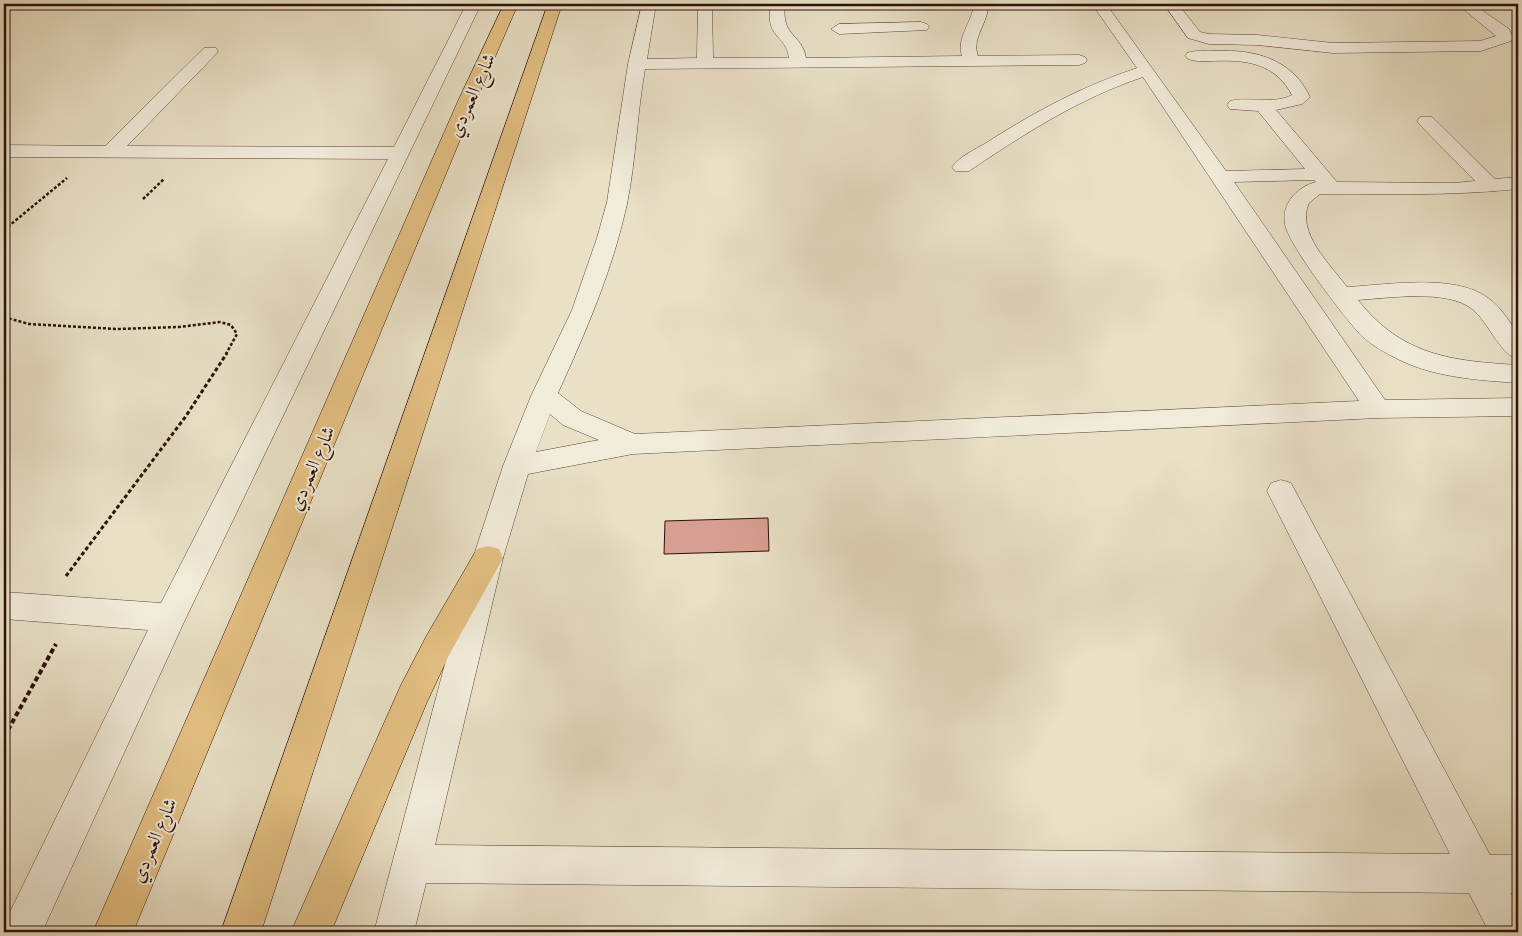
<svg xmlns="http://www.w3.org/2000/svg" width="1522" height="936" font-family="'Libre Bodoni',Amiri,serif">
	<rect width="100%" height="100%" fill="#e9e0c6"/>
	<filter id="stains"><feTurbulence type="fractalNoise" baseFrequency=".004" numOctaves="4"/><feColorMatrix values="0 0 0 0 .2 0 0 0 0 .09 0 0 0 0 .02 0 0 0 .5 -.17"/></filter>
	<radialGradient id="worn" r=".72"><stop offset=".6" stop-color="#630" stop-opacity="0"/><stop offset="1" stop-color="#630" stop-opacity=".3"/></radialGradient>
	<path fill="#d79f91" stroke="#2b1209" d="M768,518L769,551L664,554L665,521Z"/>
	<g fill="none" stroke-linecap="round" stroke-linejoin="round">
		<defs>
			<path id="minor" d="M4,4H21L19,7L4,10Z
				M421,4H481L184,622L42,932H4L7,918L148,630L4,619V592L161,603L388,159L4,157V145L105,146L204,48H216L218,51L216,54L127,146L394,147L464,9L428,8L423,7Z
				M642,4H656L647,59L697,58L698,4H712L713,58H789C786,34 764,38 771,4H785C781,38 802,33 806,58L962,56C956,37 972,23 974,4H988C989,23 971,37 978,56L1079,55L1085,57L1087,60L1085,63L1079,65L645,69C637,114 636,160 627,204C612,272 586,331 558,393L581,411L635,434L1359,401L1143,77C1080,98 1024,134 969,171H955L952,167C960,156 976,149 986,143C1034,112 1083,86 1137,68L1092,4H1106L1226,171L1305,169L1258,111L1230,109L1227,105L1230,101C1250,96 1273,105 1292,95C1263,40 1196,72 1185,56L1187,53C1196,50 1205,51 1214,51C1253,49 1292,58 1310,97L1302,104L1276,110L1337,182L1454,183L1475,181L1420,125L1417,121L1420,117H1432L1495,179L1518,177V189C1452,196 1387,194 1320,194L1309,203C1296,233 1330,264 1347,287C1386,285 1455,273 1488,298C1501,307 1509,321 1518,334V359C1500,355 1488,321 1472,309C1448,289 1388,298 1358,300C1402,356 1452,361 1518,365V383C1476,380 1429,377 1392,356C1380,350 1367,342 1358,332C1341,313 1293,250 1286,228C1279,206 1296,187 1316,182L1314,180L1234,182L1385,400L1518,398V416L1378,418L633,454L528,474L503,558L435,845L1450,854L1267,491L1271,483L1281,480L1291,483L1490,855H1518V893H1511L1518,907V932H1489L1469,893L426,883L414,932H374L473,558L503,466L531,396L572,310L597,238L607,202L628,64ZM550,414L563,425L599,440L536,452Z
				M1164,4H1178L1200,32L1209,34L1257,35L1333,43L1480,41L1496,36L1457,4H1473L1509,29L1513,38L1511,41L1481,51L1333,53L1257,45L1209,44L1188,38Z
				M921,22L927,24L929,27L927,30L839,34L831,29L839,24Z"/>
			<path id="major" d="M504,4H518L476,101L133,932H93L458,101Z
				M548,4H562L261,932H221Z
				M488,546L499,549L503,558L449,655L427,702L331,932H291L401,685L427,635L477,549Z"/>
		</defs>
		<use href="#minor" stroke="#5a4638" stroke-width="1"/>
		<use href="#major" stroke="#2b1209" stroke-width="1"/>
		<path stroke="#2b1209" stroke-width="2.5" stroke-dasharray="3 2" stroke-linecap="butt" d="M143,199L164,179
			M4,230L67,178
			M4,317L29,324L117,329L179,327L220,322L231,325L237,334L226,354"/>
		<path stroke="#2b1209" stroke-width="3" stroke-dasharray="4 2.5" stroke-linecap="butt" d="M66,576L186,416L227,353"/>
		<path stroke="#2b1209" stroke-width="4" stroke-dasharray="5 3" stroke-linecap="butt" d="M4,737L56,644"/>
		<use href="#minor" fill="#f1ebda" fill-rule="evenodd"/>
		<use href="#major" fill="#e4c083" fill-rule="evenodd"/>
	</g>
	<g text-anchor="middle" stroke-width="4" stroke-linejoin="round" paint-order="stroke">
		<g font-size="19" fill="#2b1209" stroke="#f1ebda">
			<text transform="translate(471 95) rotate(-66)" y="7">شارع العمردي</text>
			<text transform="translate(311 468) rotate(-67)" y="7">شارع العمردي</text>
			<text transform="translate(153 840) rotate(-67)" y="7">شارع العمردي</text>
		</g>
	</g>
	<rect width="1522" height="936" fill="none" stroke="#e9e0c6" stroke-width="20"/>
	<rect x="5" y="5" width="1512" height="926" fill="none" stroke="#2b1209" stroke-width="2.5"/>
	<rect x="10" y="10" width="1502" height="916" fill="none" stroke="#2b1209"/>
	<rect width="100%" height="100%" filter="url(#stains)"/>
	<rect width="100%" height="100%" fill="url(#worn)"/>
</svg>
